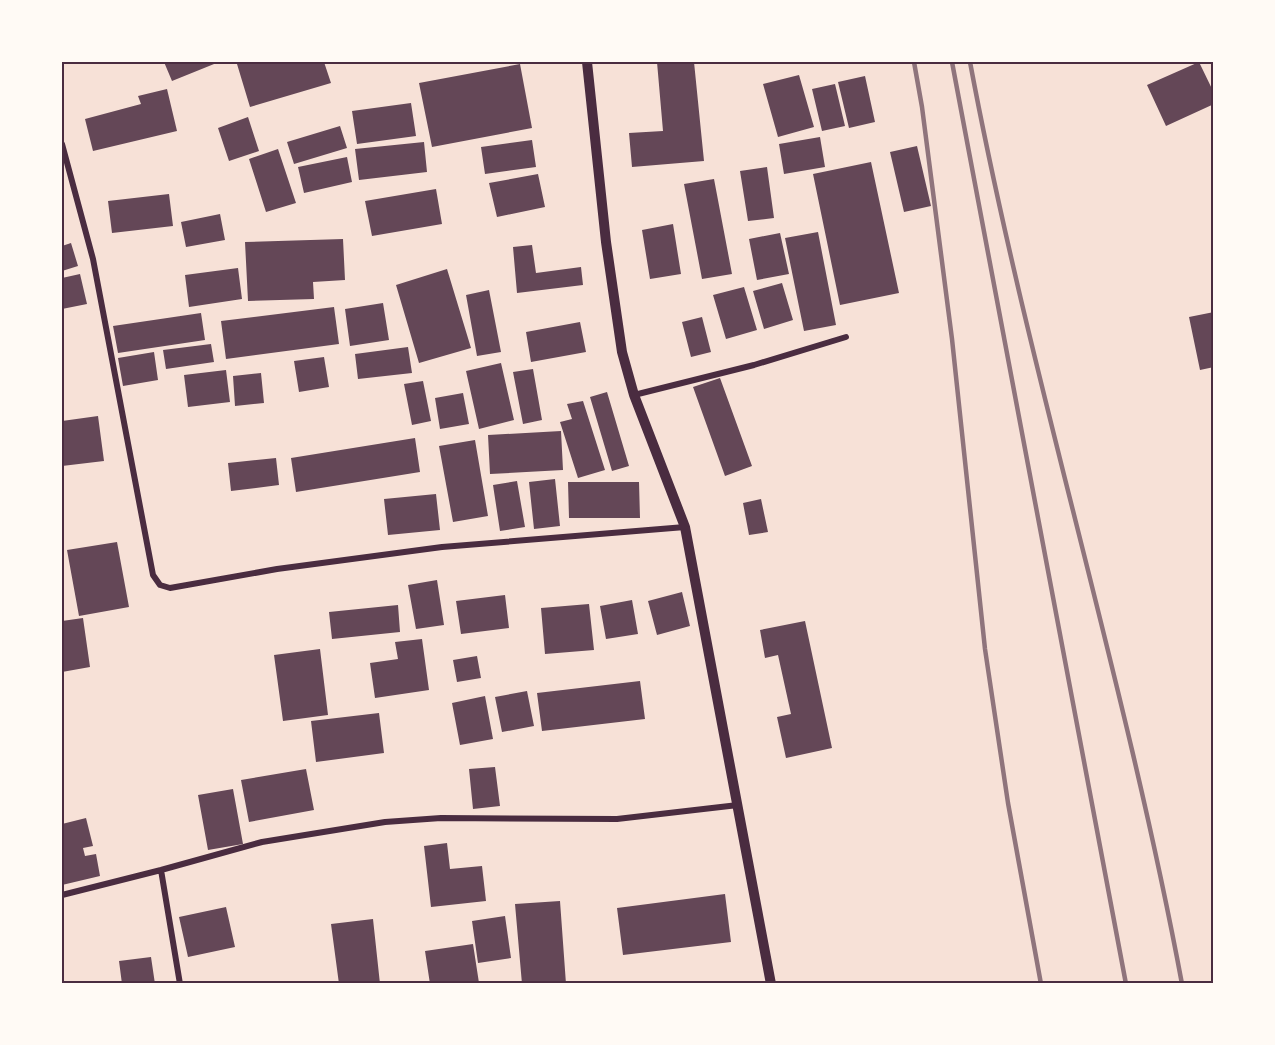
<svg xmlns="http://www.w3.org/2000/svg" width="1275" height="1045" font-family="Overpass,sans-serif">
	<rect width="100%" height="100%" fill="#f7e1d7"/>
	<path fill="#644757" d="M164,62H219L172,81Z
		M246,62H324L331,83L250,107L237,64Z
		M657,62H694L704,161L632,167L629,133L663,131Z
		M1199,62L1214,93V104L1166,126L1147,85Z
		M520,64L532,128L432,147L419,83Z
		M799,75L814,127L778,137L763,84Z
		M865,76L875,122L849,128L838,82Z
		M835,84L845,126L822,131L812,89Z
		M167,89L177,131L93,151L85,119L141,104L138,96Z
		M411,103L416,136L357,144L352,111Z
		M248,117L259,151L229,161L218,128Z
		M340,126L347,148L294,164L287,142Z
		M820,137L825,167L784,174L779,144Z
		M532,140L536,167L485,174L481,147Z
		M424,142L427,172L359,180L355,149Z
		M917,146L931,206L904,212L890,152Z
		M278,149L296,203L266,212L249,159Z
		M347,157L352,182L304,193L298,167Z
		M871,162L899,293L840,305L813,174Z
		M767,167L774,218L748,221L740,171Z
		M538,174L545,207L497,217L489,183Z
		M714,179L732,274L702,279L684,184Z
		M436,189L442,224L372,236L365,201Z
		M169,194L173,226L112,233L108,201Z
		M220,214L225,240L186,247L181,222Z
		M673,224L681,274L650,279L642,230Z
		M818,232L836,325L804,331L785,238Z
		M780,233L789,274L757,280L749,239Z
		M343,239L345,280L313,282L314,299L248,301L245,242Z
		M71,243L78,266L62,271V246Z
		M532,245L536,273L581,267L583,285L517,293L513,247Z
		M238,268L242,299L189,307L185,275Z
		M447,269L471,348L419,363L396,285Z
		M80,274L87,304L62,309V278Z
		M782,283L793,320L764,329L753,291Z
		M744,287L757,330L726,339L713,295Z
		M489,290L501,352L477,356L466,295Z
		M383,303L389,340L350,346L345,309Z
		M334,307L339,344L226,359L221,321Z
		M1214,312V367L1200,370L1189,317Z
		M201,313L205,340L118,353L113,326Z
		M702,317L711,352L691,357L682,322Z
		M580,322L586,352L531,362L526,332Z
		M211,344L214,362L166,369L163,350Z
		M408,347L412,373L358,379L355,354Z
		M154,352L158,380L123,386L118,358Z
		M324,357L329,387L299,392L294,361Z
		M501,363L514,420L479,429L466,371Z
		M533,369L542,420L523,424L513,372Z
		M226,370L230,402L188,407L184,375Z
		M261,373L264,403L235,406L233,376Z
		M720,378L752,466L725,476L693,387Z
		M423,381L431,421L412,425L404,384Z
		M607,392L629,466L612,471L590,397Z
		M463,393L469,424L440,429L435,398Z
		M583,401L605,470L578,478L560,422L572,419L567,404Z
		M98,416L104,461L62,466V421Z
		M561,431L563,470L490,474L488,435Z
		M415,438L420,472L296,492L291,458Z
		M475,440L488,516L453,522L439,446Z
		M276,458L279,485L231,491L228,463Z
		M555,479L560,526L534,529L529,482Z
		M517,481L525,527L500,531L493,485Z
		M568,482H639L640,518H569Z
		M436,494L440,530L388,535L384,499Z
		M761,499L768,532L749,535L743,503Z
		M117,542L129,607L79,616L67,550Z
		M437,580L444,625L416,629L408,585Z
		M682,592L690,626L657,635L648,601Z
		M505,595L509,628L461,634L456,601Z
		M632,600L638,634L606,639L600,606Z
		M589,604L594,650L545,654L541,608Z
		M398,605L400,632L332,639L329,612Z
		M83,618L90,667L62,672V621Z
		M805,621L832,748L786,758L777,717L791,714L778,655L765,658L760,630Z
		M422,639L429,690L375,698L370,663L398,659L395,642Z
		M320,649L328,715L283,721L274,655Z
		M477,656L481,678L457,682L453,660Z
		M640,681L645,719L542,731L537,693Z
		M527,691L534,726L502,732L495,697Z
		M485,696L493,739L460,745L452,703Z
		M379,713L384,753L316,762L311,721Z
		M495,767L500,806L473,809L469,769Z
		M306,769L314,810L249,822L241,780Z
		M233,789L243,844L208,850L198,795Z
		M86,818L93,846L83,848L85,856L96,854L100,876L62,885V824Z
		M447,843L450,869L482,866L486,901L431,907L424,846Z
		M725,894L731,942L623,955L617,908Z
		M560,901L566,984H522L515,904Z
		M226,907L235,947L188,957L179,917Z
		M505,916L511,958L478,963L472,921Z
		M373,919L380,984H339L331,924Z
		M473,944L479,983L430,984L425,951Z
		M151,957L155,984H122L119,961Z"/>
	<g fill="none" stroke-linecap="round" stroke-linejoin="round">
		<path stroke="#4a2c40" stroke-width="6" d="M62,144L93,259L153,575L160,585L170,588L277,569L442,547L685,527
			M634,395L754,365L846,337
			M161,870L180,984
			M62,895L161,870L262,842L385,822L441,818L617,819L738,805"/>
		<path stroke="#4a2c40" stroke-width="10" d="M587,62L606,242L622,352L634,395L685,527L771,984"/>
		<path stroke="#8f747c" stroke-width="4.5" d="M914,62L922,107L952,339L985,649L1008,803L1041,984
			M952,62L1126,984
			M970,62C1028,372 1124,673 1182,984"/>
	</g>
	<rect width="1275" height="1045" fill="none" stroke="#fffaf5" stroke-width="126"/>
	<rect x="63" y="63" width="1149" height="919" fill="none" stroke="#4a2c40" stroke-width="2"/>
</svg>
